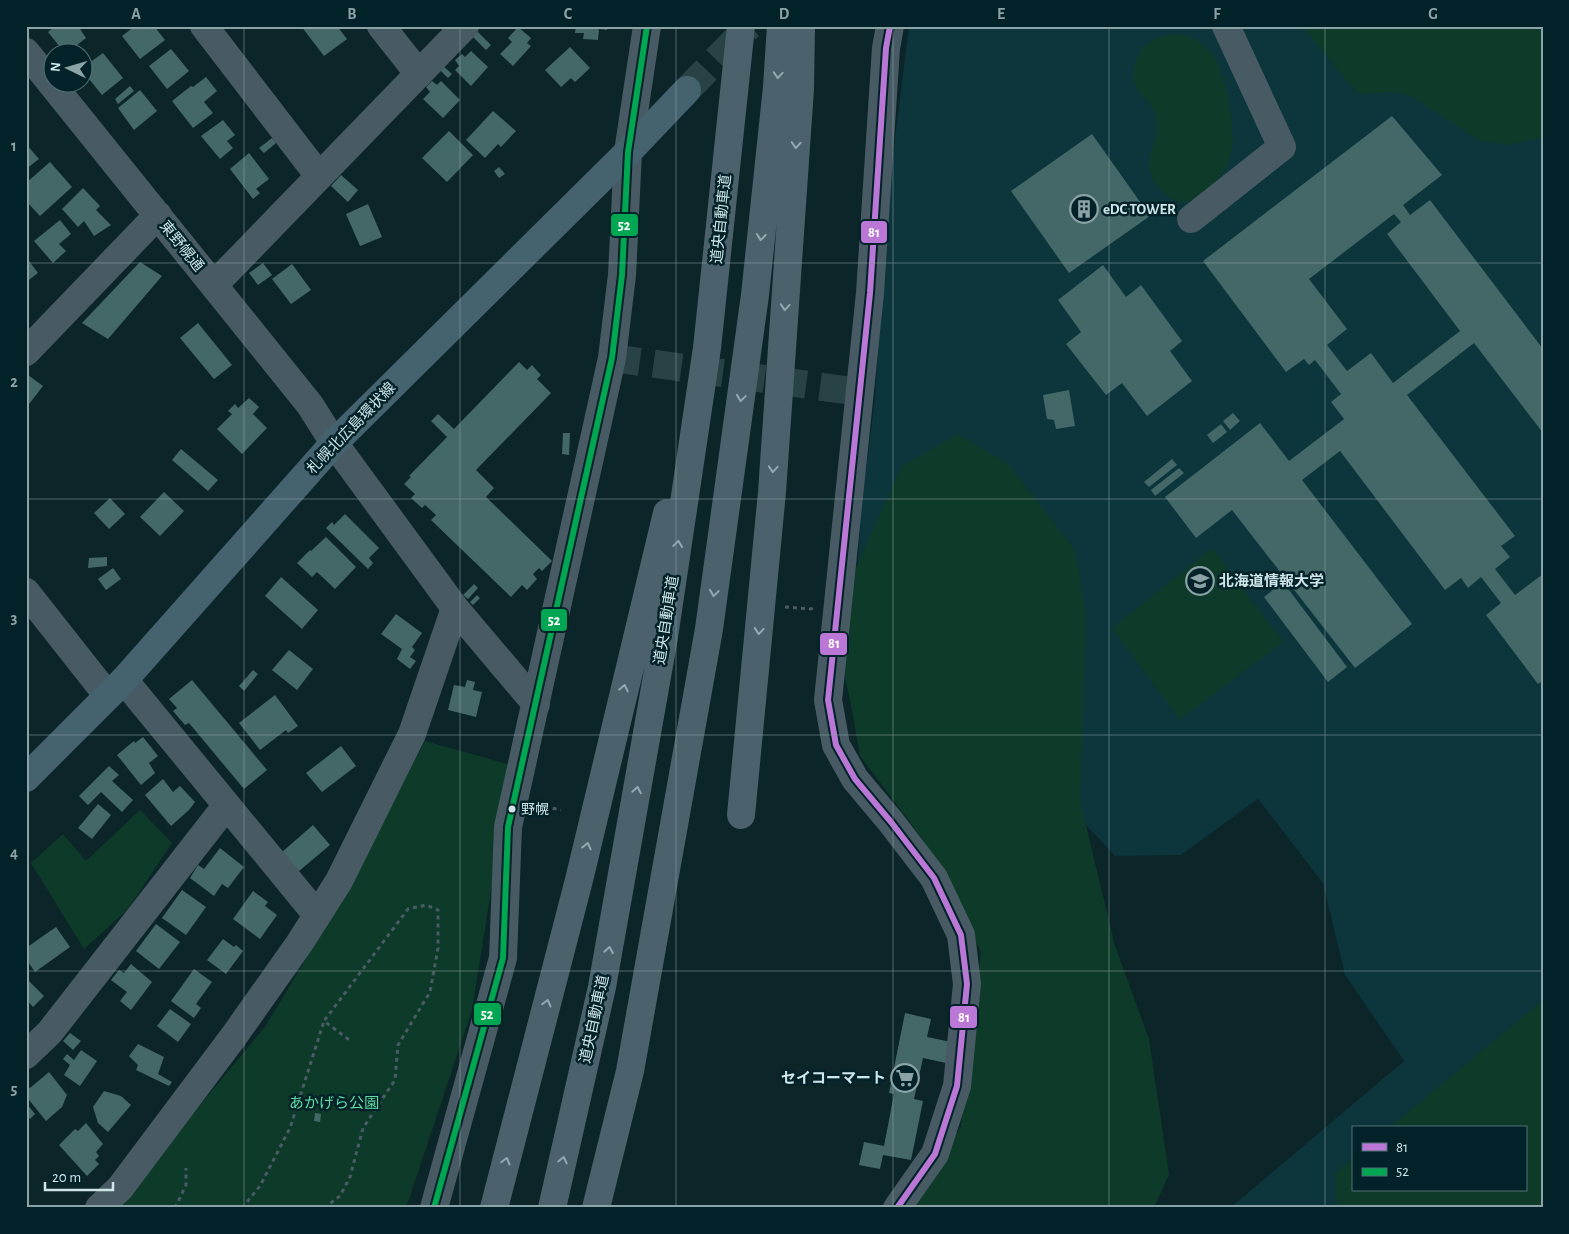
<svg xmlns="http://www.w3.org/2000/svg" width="1569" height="1234" font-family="'Alegreya Sans','Noto Sans JP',sans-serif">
	<rect width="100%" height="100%" fill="#0c2529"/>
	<path fill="#0c353c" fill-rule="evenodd" d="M909,26H1543V1208H1230L1404,1061L1345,975L1323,883L1258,799L1181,855L1115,856L1048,784L851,660L862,502L875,398L886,212ZM1353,1128H1525V1190H1353Z"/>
	<path fill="#0e3b29" d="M1302,26H1543V138L1506,145L1480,141L1411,96L1391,92L1361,94L1356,92Z
		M1173,34C1188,35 1200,40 1210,51C1226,70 1237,130 1231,153C1228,168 1218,182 1206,191C1201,195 1194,201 1187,202C1178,203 1169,199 1163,192C1133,160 1162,148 1156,118C1154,104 1142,97 1136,87C1132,80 1133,72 1135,64C1141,43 1153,38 1173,34Z
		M958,434L1009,465L1075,550L1086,615L1080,800L1115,946L1149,1039L1169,1174L1154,1208H914L961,1126L981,952L922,838L860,756L851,705L841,659L856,568L902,466Z
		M1212,548L1283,642L1180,720L1112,628Z
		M425,741L511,765L472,1010L406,1208H111L171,1140L265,1027L338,906Z
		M140,810L172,843L128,909L84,949L31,863L63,834L86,861Z
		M1543,1000V1208H1337L1335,1173L1353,1158V1190H1525V1128H1389Z"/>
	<path fill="#446868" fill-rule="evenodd" d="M55,26H78L86,38L68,52H64L48,32Z
		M135,26H154L165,40L140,59L122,36Z
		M301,26H337L347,39L324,56Z
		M576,26H608L607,30L599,29L598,40L583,39L584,33H575Z
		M518,27L531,38L527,43L531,46L513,66L500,54L512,42L508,38Z
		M476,30L491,45L486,50L471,35Z
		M570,47L590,68L575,82L571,78L561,87L545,70Z
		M171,49L189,71L167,89L149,66Z
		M471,51L488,67L471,86L455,70L459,66L455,60L462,54L465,57Z
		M103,53L123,78L102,95L89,79L85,82L82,80V68Z
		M443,66L452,74L448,78L439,69Z
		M206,77L217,91L204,102L213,113L193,128L172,101L191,86L193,87Z
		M432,81L437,85L441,81L460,100L443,118L423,99L430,92L426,87Z
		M130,86L134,91L118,104L115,99Z
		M140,90L157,111L134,130L118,108Z
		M493,111L516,131L501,147L498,144L485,158L466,140Z
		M1392,116L1442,175L1403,205L1410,215L1430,200L1543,349V433L1474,343L1407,395L1515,536L1501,546L1510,557L1495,569L1515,595L1543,574V681L1538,684L1486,615L1501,603L1481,577L1468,588L1461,578L1445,590L1340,451L1302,480L1412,624L1355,668L1232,510L1196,538L1165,497L1260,423L1289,461L1344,419L1331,402L1341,394L1315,360L1309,365L1304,359L1286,372L1203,261ZM1394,214L1401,222L1387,234L1460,331L1393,383L1371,353L1347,371L1327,345L1347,329L1309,279Z
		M223,120L235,135L227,141L233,148L220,159L201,136Z
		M449,131L473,155L447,182L422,158Z
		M1092,134L1150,216L1069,273L1011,191Z
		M272,138L276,143L264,153L259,148Z
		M26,144L39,159L26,169Z
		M249,153L269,179L256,189L260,193L253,199L230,169Z
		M50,162L72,187L40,216L26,201V183Z
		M499,167L505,174L499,178L494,171Z
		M341,175L358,190L348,202L331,186Z
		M83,188L100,206L96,210L111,225L94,236L84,221L78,227L62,209Z
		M368,204L382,237L360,246L346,214Z
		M60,220L71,234L59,244L66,251L53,263L34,241Z
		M26,257L38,273L26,282Z
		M140,262L162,276L108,339L82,323Z
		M263,263L272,275L258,285L249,273Z
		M292,264L311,290L291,304L272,279Z
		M1103,265L1126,297L1141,285L1182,341L1170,351L1192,381L1147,416L1122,383L1106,395L1066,344L1081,332L1058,300Z
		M198,323L232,365L214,379L180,338Z
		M519,362L527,370L532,365L541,375L537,379L551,393L476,470L494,488L486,497L552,561L542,571L539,568L533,574L537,579L527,590L522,585L511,597L431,520L436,515L425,505L422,508L411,498L415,494L404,484L411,477L409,476L447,437L431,421L438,414L454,429Z
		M28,375L43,386L26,408V377Z
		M1069,390L1075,426L1056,429L1054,420L1047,419L1043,395Z
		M249,398L259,407L253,414L267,428L242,454L217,429L232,414L228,411L235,404L238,408Z
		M1233,413L1240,421L1230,430L1223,421Z
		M1221,424L1227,432L1213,443L1207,435Z
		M563,433H570L569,455L562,454Z
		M181,449L218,480L208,491L172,460Z
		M1172,459L1177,465L1149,487L1144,482Z
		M1179,468L1184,473L1155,496L1151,490Z
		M164,492L184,511L160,536L140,517Z
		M110,498L125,514L109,529L94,513Z
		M345,514L379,548L369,558L373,563L368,569L326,528L332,522L334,525Z
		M326,537L356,567L335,589L317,572L312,577L297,563L310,550L311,551Z
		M107,557V566L88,568L89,558Z
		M113,568L121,579L106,590L98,579Z
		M281,577L318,610L302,629L265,596Z
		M1283,582L1347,667L1328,682L1264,597Z
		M474,584L478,588L468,599L463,595Z
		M477,595L480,598L473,605L470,602Z
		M396,614L422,633L412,647L415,650L410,657L416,661L410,669L397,659L402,649L381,634Z
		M289,650L313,669L297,690L272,670Z
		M253,670L258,674L244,691L239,686Z
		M192,680L267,770L244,789L189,723L185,725L173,711L177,708L169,699Z
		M467,680L475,682L473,690L482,692L476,717L448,710L454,685L465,687Z
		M275,695L298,726L288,733L286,730L260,750L239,723Z
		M143,737L158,756L149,763L155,773L141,785L117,755L134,741L135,743Z
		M341,746L356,766L322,792L306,773Z
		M109,766L119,775L112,781L133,800L122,812L101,792L88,805L79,796Z
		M163,779L173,792L180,786L195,802L189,810L171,826L145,795Z
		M98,804L111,815L92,839L78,828Z
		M313,825L330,845L299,871L282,852Z
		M220,848L244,867L228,888L222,884L214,896L190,878L198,865L204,869Z
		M182,890L206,907L186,935L162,918Z
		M253,891L268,902L265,906L277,915L260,939L233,919Z
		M156,924L180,942L159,969L136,951Z
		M56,927L70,947L35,972L26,959V948Z
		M223,939L234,947L236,945L243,951L226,974L207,960Z
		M131,964L152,982L131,1010L120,1001L127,992L111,980L119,970L124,973Z
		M194,969L212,982L196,1004L201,1008L194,1018L171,1001Z
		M29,981L44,996L33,1007L26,999V984Z
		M170,1009L191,1024L178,1042L157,1026Z
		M905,1013L931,1019L927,1037L951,1042L946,1063L923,1058L914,1099L923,1101L911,1160L883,1155L880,1169L859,1165L864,1142L884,1146L894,1094L889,1093Z
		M70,1033L81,1041L73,1050L63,1041Z
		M138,1044L164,1057L158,1074L172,1082L169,1086L136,1070L138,1065L129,1056Z
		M81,1050L97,1061L80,1086L64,1075L70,1065L63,1059L67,1054L74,1060Z
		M49,1072L67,1095L62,1107L46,1121L26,1096V1084L30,1088Z
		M104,1091L121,1096L131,1105L108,1132L98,1123L93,1107Z
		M26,1103L35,1114L30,1119L26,1115Z
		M315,1113L321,1114L320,1122L314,1121Z
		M86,1123L103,1144L96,1152L99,1156L95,1160L99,1164L87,1176L59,1145L75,1129L78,1131Z"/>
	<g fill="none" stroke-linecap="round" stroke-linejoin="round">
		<path stroke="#294246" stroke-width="28" stroke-dasharray="28 14" stroke-linecap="butt" d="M612,358L860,392"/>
		<path stroke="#294246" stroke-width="28" stroke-dasharray="28 14" stroke-linecap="butt" d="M687,90L749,26"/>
		<path stroke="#495b63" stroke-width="3" stroke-dasharray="4 4" stroke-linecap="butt" d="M785,607L811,609L813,608
			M537,805L561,810
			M175,1208L186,1185V1168
			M242,1208L260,1186L290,1128L324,1021
			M324,1208L340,1196L350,1177L363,1128L395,1080L398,1045L430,992L438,948V910L426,905L408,909L324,1021L352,1042"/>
		<path stroke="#485b65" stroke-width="28" d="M204,26L319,176
			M381,26L419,74
			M890,26L886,48L870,293L828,700L836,745L855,779L891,822L934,878L961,935L967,984L957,1086L935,1154L897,1208
			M26,52L310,405L334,443L455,608L536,704
			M1191,219L1282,147L1226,26
			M214,285L465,26
			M26,352L158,215
			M26,592L108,696
			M124,680L317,915
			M26,1055L50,1032L226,806
			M99,1208L120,1188L234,1036L299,944L339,881L412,734L455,608
			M434,1208L503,958L508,827L612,358L622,275L628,152L647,26"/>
		<path stroke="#45626f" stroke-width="28" d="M26,778L124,680L334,443L628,152L687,90"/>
		<path stroke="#4b626c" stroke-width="28" d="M741,815L772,492L800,89L801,26
			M494,1208L579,880L667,513
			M552,1208L602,987L664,637L707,348L741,26
			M596,1208L630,1071L709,629L755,295L777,87L781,26"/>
		<defs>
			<path id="bus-1" d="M890,26L886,48L870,293L828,700L836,745L855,779L891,822L934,878L961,935L967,984L957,1086L935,1154L897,1208"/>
			<path id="bus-2" d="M434,1208L503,958L508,827L612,358L622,275L628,152L647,26"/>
		</defs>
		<use href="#bus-1" stroke="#012228" stroke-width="10"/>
		<use href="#bus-2" stroke="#012228" stroke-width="10"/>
		<use href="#bus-1" stroke="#ba77d6" stroke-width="6"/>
		<use href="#bus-2" stroke="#00a651" stroke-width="6"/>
	</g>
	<defs><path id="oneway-chevron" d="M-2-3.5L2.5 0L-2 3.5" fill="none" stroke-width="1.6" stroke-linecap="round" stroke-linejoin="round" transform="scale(1.25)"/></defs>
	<g stroke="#94aab1">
		<use href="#oneway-chevron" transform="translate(778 75) rotate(94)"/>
		<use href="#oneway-chevron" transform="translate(796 145) rotate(94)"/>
		<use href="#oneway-chevron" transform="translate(761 237) rotate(96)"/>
		<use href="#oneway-chevron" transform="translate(785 307) rotate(94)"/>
		<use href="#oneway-chevron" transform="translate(741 398) rotate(98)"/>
		<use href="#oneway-chevron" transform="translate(773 469) rotate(94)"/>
		<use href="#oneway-chevron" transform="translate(678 544) rotate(-82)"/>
		<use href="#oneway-chevron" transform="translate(714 593) rotate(98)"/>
		<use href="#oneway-chevron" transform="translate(759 631) rotate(95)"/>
		<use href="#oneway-chevron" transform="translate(624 688) rotate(-77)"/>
		<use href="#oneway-chevron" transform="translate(637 790) rotate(-80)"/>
		<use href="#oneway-chevron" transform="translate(587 846) rotate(-77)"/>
		<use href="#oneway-chevron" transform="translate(609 950) rotate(-80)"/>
		<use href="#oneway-chevron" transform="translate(547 1003) rotate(-75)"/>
		<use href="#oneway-chevron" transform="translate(563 1160) rotate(-77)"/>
		<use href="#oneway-chevron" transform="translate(506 1161) rotate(-75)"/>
	</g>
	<path fill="none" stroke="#8ba2a6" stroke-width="1" stroke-opacity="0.55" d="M244,26V1208M460,26V1208M676,26V1208M893,26V1208M1109,26V1208M1325,26V1208M26,263H1543M26,499H1543M26,735H1543M26,971H1543"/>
	<defs>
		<symbol id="building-ring" viewBox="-11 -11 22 22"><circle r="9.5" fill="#012228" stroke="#8ba2a6" stroke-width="1.5"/><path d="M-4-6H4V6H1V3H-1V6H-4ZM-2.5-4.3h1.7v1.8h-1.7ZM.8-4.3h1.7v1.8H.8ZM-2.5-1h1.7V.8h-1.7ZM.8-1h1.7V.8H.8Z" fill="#8ba2a6"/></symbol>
		<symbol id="university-ring" viewBox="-11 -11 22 22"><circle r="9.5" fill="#012228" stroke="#8ba2a6" stroke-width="1.5"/><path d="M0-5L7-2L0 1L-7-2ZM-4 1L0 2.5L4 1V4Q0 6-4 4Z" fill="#8ba2a6"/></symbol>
		<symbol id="supermarket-ring" viewBox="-11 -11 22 22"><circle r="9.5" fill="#012228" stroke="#8ba2a6" stroke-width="1.5"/><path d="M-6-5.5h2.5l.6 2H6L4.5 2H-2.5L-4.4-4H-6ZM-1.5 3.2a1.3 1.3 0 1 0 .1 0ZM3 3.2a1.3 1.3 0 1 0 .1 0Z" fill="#8ba2a6"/></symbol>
	</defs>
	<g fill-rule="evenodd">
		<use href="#building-ring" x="1068" y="193" width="32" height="32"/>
		<use href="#university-ring" x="1184" y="565" width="32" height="32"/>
		<use href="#supermarket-ring" x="889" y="1062" width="32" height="32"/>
	</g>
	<circle fill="#cfe5ea" stroke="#012228" stroke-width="2" cx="512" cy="809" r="4.5"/>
	<g text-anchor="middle" stroke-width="5" stroke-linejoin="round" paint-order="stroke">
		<g font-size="14" fill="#cfe5ea" stroke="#012228" text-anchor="start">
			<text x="521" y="814">野幌</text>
		</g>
		<g font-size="15" font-weight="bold" fill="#cfe5ea" stroke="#012228" text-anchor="start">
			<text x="1103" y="214">eDC TOWER</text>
			<text x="1219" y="586">北海道情報大学</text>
			<text x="886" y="1083" text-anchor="end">セイコーマート</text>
		</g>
		<g font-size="15" fill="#cfe5ea" stroke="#012228">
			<text transform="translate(721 219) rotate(-84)" y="5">道央自動車道</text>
			<text transform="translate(182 246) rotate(51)" y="5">東野幌通</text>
			<text transform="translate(351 428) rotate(-46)" y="5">札幌北広島環状線</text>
			<text transform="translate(666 620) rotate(-81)" y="5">道央自動車道</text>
			<text transform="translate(594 1019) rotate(-78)" y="5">道央自動車道</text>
		</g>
		<g font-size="15" fill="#5edea2" stroke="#012228">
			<text x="334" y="1108">あかげら公園</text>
		</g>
	</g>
	<g stroke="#012228" stroke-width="2">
		<rect x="610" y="213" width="29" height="24" rx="5" fill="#00a651"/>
		<rect x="860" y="220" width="28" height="24" rx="5" fill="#ba77d6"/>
		<rect x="540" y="608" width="28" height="24" rx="5" fill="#00a651"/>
		<rect x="819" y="632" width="29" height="24" rx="5" fill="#ba77d6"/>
		<rect x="473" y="1002" width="29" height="24" rx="5" fill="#00a651"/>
		<rect x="949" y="1005" width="29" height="24" rx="5" fill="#ba77d6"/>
	</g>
	<g font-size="14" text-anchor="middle" font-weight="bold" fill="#fff">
		<text x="624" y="230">52</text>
		<text x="874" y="237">81</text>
		<text x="554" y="625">52</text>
		<text x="834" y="648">81</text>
		<text x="487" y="1019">52</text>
		<text x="964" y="1022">81</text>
	</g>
	<rect width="1569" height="1234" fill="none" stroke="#012228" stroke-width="55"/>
	<rect x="1352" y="1126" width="175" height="65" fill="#012228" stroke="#537076"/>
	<rect x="1362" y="1143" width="25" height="8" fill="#ba77d6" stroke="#537076"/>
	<text x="1396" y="1152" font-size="15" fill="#cfe5ea">81</text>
	<rect x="1362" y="1168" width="25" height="8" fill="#00a651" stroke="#537076"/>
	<text x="1396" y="1176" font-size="15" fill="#cfe5ea">52</text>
	<g transform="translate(68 68) rotate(275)"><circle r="24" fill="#012228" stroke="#537076"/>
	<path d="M0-4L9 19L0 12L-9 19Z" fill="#8ba2a6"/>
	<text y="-8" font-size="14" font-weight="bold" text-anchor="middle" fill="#cfe5ea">N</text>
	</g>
	<path d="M45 1182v8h68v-8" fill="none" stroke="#cfe5ea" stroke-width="2.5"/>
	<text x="52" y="1182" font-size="15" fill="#cfe5ea" stroke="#012228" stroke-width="4" paint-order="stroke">20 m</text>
	<rect x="28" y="28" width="1514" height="1178" fill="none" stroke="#8ba2a6" stroke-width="2"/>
	<g font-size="16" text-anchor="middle" font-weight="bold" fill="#8ba2a6">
		<text x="136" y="19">A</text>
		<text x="352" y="19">B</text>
		<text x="568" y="19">C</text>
		<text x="784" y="19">D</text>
		<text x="1001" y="19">E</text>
		<text x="1217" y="19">F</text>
		<text x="1433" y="19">G</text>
		<text x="14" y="151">1</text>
		<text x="14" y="387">2</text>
		<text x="14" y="623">3</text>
		<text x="14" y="858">4</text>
		<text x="14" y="1094">5</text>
	</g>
</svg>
